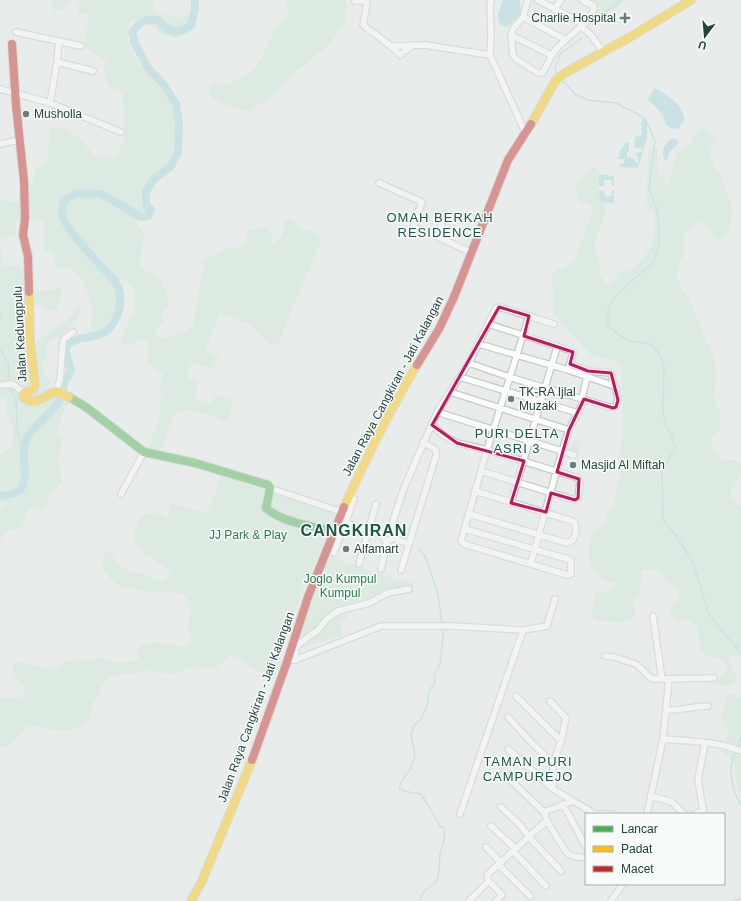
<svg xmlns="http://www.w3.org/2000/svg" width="741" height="901" font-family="Helvetica,sans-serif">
	<rect width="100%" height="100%" fill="#e8edeb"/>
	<path fill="#d1e6d8" d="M52,0H70L62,9L54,11Z
		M74,0H153L156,13C167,16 178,18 189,15L194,17L191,30L183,36L174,38L164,35L153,27L135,19L129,23C128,30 127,39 130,47C133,56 142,68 150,73C153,75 157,74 159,76C165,80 178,103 179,110C181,123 181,140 178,153C173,176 140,183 152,210L151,216L142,219L137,223L144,233L140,264L146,271L153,275L162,282L170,304L161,313L164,320L155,332L157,337C167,340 186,333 193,325L205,259L233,245L235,249C247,248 244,239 249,230L262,227H266L272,235L271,242L273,244L278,238L282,237L284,224L286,218C296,220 296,225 302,229C308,231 314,232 319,234L321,241L277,346L270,344L248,324L220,312L206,351L219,357L213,369L192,362L186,377L199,383L194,398L210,405L216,395L234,401L228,417L229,423C215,417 185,402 173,416C169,422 169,431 166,437C164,442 162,447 159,452L150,448L151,439L159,420L161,393L160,387L163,374C142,362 148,364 149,342C143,339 138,339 134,345L125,344L121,341L122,333L135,313L134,290L127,281L118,280L114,285C120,299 120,315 109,327C104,332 98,334 92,337L89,333C95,314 91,295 80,278C78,276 77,273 74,271C67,265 63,271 54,265L55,261L52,250L45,251L43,221C34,219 25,219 16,222V236L3,237L0,242L3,266H20L23,269L29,347L70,318L78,305L81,308C79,317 69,331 61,336C56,338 51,338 48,343C45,349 48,354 45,359C45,360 43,362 42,363C42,372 43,375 51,379C51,388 44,393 38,399L55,393L71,401L65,409L57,432L62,441L58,459L62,482L57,488L51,492L47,505L42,509L29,508L27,510L24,523L21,528L9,530L0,540V513L5,504L0,503V455L10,447L13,439L14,428L6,411L7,398L6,396L0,398V199L19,203L28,198V185L34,181L35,170L37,167L45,164L48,158L49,136L53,126C72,128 84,142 95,156L117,157L125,135L123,127L125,110L122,106L123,92L109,86L104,71L106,61L91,52L84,45L89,19L87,13H78L80,2Z
		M286,0H346V14L344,24L330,43L310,61L295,72L276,93L248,112L227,105L211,97L209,88L212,84L223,85L251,73L262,58L276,26L288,16Z
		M588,0H625L614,10L600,20L594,16L601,7Z
		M702,129C707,131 708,135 713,137L715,136L717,137L709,153L716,169L721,176L732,207L730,229L723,239L719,240L715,238C712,232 710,225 703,222L699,223L685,234L682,242L684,246V255L678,266L676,274L681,288L690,300L706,341L714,356L716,377L714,399L720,412L721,424L720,428L712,438L711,449L724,460H735L741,463V474L730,493L734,501L741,507V657L732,656L728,657L737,677V681C733,688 726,686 718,684L719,678L723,677L727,666L722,659C718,658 713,658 709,657C695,651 702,636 696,625C689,620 684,616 676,621C672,615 668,612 671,604L677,603L679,600V590L677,586L665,582L661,571L657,569L643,570L641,572L642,581L639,594L633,603L635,612L634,618L624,622L600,621L593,619L592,609L595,594C601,590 609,593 615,588V584C610,582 604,580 600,577C585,566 587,545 594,530L602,527L606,520L607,511L614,506L620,474L618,458L622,441L623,425L622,415L623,400L621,390L622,367L615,361L592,356L554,315L552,310C558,298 549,281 552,275C557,268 568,267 574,261L594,208L578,200L575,185L591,168L594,166L598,168L600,202L605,203L606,211L595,243V252L599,263L600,275L605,282L609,283L614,281L620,270C626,273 630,271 634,267C653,252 656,235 655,212L648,206L646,201L649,149L652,146L657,149V166L659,176L663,178L665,184H668L677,154L682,148L691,143L692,136Z
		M61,287L62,298L57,310L46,311V307L33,305L35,289C50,292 47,291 61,287Z
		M573,440L580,442L577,453L570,451Z
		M220,476L335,513L305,588L301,591V598L294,614L274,679L248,666L242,659L230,655L218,666L210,669L191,667L187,668L175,674L142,671L134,673L115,675L107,678L101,687L99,695L94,702L90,718L79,728L65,731L30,726L26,728L8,747H0V700L4,698L23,696L26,689C19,678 10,678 14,663L18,661L35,666L47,668L56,667L67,661L93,659L101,657L110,660L113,662H131L139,658V654L137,651C140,645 145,643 152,642L185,647L193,643C187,630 187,623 192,609L186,597L181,594L167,591L153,592L125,588L117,585L108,576L102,566V559L107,552H111C119,570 129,570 146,575C153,577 157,581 164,581L170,573L169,571L153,558L144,555L136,543H134C133,521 146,502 168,519L171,504L206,513L214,497Z
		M327,556L392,578L414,583L412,590L396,593L346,609L347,618L342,620L341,636L303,647H295L306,613Z
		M732,694L741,698V797C737,787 734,778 735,766L728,756L724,754L720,750C728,734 732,733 721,717L727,695Z"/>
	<path fill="#a9d4db" d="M503,0H520L521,14L507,27L500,24L498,21V13Z
		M655,88C668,96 684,104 684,120L679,128L672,129L666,125L662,114L648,99Z
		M643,119H646L647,121V137L638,168L620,167L619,164H623L625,159H618L620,152L625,143L627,142L629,143V151L627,152V158L631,157L632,159L634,158L635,162H639L636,153L642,151L641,147L635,149L634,141L636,136H639L642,134L641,123Z
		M673,138L677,139L679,143L670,152L667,160H665C660,152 665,142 673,138Z
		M599,174L614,176V186H612V180H604V186H599Z
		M599,191H604L605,197L612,196V191H614V203L600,202Z"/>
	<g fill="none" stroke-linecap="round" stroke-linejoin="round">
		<path stroke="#a9d4db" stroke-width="1.5" d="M600,16L617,4L620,0
			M557,75L555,68L560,54L582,38
			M561,79L575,94L588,100L616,103L645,118L655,141L649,189L657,210L659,225V247L652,264L636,277L614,298L608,310V325L619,335L631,341L650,344L660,354L664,367L663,412L666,427L671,433L675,448L669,459L662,469L663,519L677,537L693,563L709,614L723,632L741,653
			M0,315V319
			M0,348L9,364L8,379L9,383
			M10,387L12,394L16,398C17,410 15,440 24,448
			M419,548L426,558L438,594L442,624
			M741,737C739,746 734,753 732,761C729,775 733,793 741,805
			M419,901L424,891L434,884L437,880L439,870L440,853L443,845L445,832L444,828L440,826L428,805L421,794L403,791L399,788L402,780L410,770L415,757L411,733L415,724L421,719L428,704L429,691L434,684L435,680L434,675L440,664L443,638L442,627
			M733,901L741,899"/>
		<path stroke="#a9d4db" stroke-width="8" d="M0,496C6,495 16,494 20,490C29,480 22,459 24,447C28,428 49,417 59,401C63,396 63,390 64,384C65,379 69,375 71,370L66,352V346C75,337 88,338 99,335C113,331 122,310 120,296C120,291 118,286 115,281C104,269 64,229 62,214C62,210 63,205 64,201L75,194L87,193L101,194L141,217L148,216L151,210L146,205V191L153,180L171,166L178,152L179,123L176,104L164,85L148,68L135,44L132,32C141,21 144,19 158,20C172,34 173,35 191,26L195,8V0"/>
		<defs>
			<path id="street" d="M491,0L490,7L491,33L490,55L525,132
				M528,0L523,17L513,29L511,35L513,55L516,59L538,73H542C548,65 551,54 558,47C566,38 596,18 594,6L582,0
				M538,0L583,24
				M355,1H366L367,3L363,25L391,46L425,45L490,55
				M555,8L561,0
				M523,17L566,40
				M582,27L592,36L603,52
				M16,32L81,46
				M511,35L551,55
				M391,46L400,55L413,45
				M57,62L93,71
				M0,89L50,103L121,132
				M50,103L57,62L59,41
				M0,144L19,140
				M379,183L422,202L413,227L438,237L472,253
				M438,237L445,214
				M488,324L569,350L573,352L570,364
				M479,344L568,370L614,386
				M469,363L509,377L609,407H616L618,400L616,388L614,386L611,373L588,371L570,364L568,370
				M460,377L578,413L584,399
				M0,385L12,384L25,393
				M56,391L60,380L63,340L73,332
				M450,392L569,430L578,413
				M582,398L587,377
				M437,412L562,451L569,430
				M432,425L444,436L457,443L487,450L578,478L580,482L578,498L575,500L568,498L481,471
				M270,488L342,512
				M121,494L144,452
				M511,503L557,347
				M469,514L567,543L573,540L576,532L575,523L572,521L475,491
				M339,521L384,535L386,533H389L392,535V538L390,540L387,541L384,539V535
				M465,529L571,560V574L567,575L464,544L461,541L487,450L529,316
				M389,533L404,488L437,412L469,363L496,308L499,307L554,324
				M392,538L409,544
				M334,553L354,499
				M531,563L562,451L574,455
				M359,564L376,504
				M381,569L387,541
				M401,570L436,456V450L423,442
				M653,616L662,679
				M605,656L614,657L636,664L652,679H662L714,678
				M292,660H295L296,648L299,644L318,630L327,619L338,611L369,603L388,593L409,589
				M295,660L381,626H452L523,630L547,626L555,599
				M516,696L561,741
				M550,701L566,718L561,741L553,764V789
				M666,710C680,711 693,706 708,706
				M508,717L530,741L553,764
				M663,739L669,679
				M508,749L553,789L595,814H613
				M504,774L544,812L547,821L566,852L572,856L586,858
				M651,796L672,802L684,814
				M563,804L586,847
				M501,807L521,826L529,837L561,871
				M544,812L573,801
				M460,814L523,630
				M647,814L663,739C688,741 717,741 741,751
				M695,814L703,810L698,779L705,743
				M491,826L516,849
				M486,847L501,863
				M513,851L546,886
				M499,865L530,896
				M500,893L488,880L487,875L537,829L547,821
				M469,901L486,884
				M496,901L502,895
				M611,901L623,884"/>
			<path id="fast" d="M69,397L86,407L144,452L195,463L268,485L270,488L266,508C281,522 314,527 334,531"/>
			<path id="slow" d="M531,124L556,80L563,74L630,37L691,0
				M29,292L30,341L35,385L34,389L24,393L23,397C34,407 45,396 56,391L69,397
				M344,507C366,459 389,411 417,365
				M191,901L202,881L252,760"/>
			<path id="jam" d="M12,44L16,105L24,181L25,218L23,235L28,256L29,292
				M417,365L439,329L454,297L508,160L531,124
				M252,760L287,662L308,597L344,507"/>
		</defs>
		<use href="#street" stroke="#c5cac8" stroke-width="8"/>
		<use href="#fast" stroke="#c3cbc8" stroke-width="10"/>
		<use href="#slow" stroke="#c3cbc8" stroke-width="10"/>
		<use href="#jam" stroke="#c3cbc8" stroke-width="10"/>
		<use href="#street" stroke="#fcfcfc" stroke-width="5.5"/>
		<use href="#fast" stroke="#4caf50" stroke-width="8"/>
		<use href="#slow" stroke="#ffc107" stroke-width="8"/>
		<use href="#jam" stroke="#c62828" stroke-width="8"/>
	</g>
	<path d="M0 0H741V901H0ZM499,307L529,316L524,336L573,352L570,364L588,371L611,373L618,400L616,407L613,408L584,399L569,430L557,472L579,479L578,498L575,500L551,493L546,512L511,503L524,461L457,443L432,425Z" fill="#e8edeb" fill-opacity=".55" fill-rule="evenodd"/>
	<path fill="none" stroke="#c2185b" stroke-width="3" stroke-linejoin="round" d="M499,307L529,316L524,336L573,352L570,364L588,371L611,373L618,400L616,407L613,408L584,399L569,430L557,472L579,479L578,498L575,500L551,493L546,512L511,503L524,461L457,443L432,425Z"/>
	<g fill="#697e78" stroke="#f7fbf9" stroke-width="1.5">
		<path d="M623 12h4v4h4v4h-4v4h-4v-4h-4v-4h4z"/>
		<circle cx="26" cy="114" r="4"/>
		<circle cx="511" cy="399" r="4"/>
		<circle cx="573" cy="465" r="4"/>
		<circle cx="346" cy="549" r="4"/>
	</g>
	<g text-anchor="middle" stroke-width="3" stroke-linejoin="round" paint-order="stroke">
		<g font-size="12" fill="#24423a" stroke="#f7fbf9" text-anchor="start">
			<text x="616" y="22" text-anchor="end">Charlie Hospital</text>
			<text x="34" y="118">Musholla</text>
			<text x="519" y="396">TK-RA Ijlal<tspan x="519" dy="14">Muzaki</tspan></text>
			<text x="581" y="469">Masjid Al Miftah</text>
			<text x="354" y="553">Alfamart</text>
		</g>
		<g font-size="12" fill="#24423a" stroke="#f7fbf9">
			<text transform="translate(20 334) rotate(-93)" y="4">Jalan Kedungpulu</text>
			<text transform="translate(393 386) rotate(-62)" y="4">Jalan Raya Cangkiran - Jati Kalangan</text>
			<text transform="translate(256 707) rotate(-70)" y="4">Jalan Raya Cangkiran - Jati Kalangan</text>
		</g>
		<g font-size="12" fill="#2d7a4b" stroke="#f7fbf9">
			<text x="248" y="539">JJ Park &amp; Play</text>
			<text x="340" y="583">Joglo Kumpul<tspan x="340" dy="14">Kumpul</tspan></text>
		</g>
		<g font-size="13" letter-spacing="1" fill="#1f5548" stroke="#f7fbf9">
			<text x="440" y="222">OMAH BERKAH<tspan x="440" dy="15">RESIDENCE</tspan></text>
			<text x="517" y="438">PURI DELTA<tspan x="517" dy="15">ASRI 3</tspan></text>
			<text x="528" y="766">TAMAN PURI<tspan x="528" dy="15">CAMPUREJO</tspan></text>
		</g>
		<g font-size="16" font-weight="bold" letter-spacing="1" fill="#1f5548" stroke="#f7fbf9">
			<text x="354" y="536">CANGKIRAN</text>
		</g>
	</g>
	<rect x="585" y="813" width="140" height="72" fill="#f7fbf9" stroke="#a3b1ad"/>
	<rect x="593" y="826" width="20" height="6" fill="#4caf50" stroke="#a3b1ad"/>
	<text x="621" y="833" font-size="12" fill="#24423a">Lancar</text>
	<rect x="593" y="846" width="20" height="6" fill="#ffc107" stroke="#a3b1ad"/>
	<text x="621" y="853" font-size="12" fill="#24423a">Padat</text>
	<rect x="593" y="866" width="20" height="6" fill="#c62828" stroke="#a3b1ad"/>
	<text x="621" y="873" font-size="12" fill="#24423a">Macet</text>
	<g transform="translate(705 36) rotate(196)" stroke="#f7fbf9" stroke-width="3" paint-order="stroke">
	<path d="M0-3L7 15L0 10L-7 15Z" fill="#24423a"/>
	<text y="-6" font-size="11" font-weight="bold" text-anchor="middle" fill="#24423a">U</text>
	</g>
</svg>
